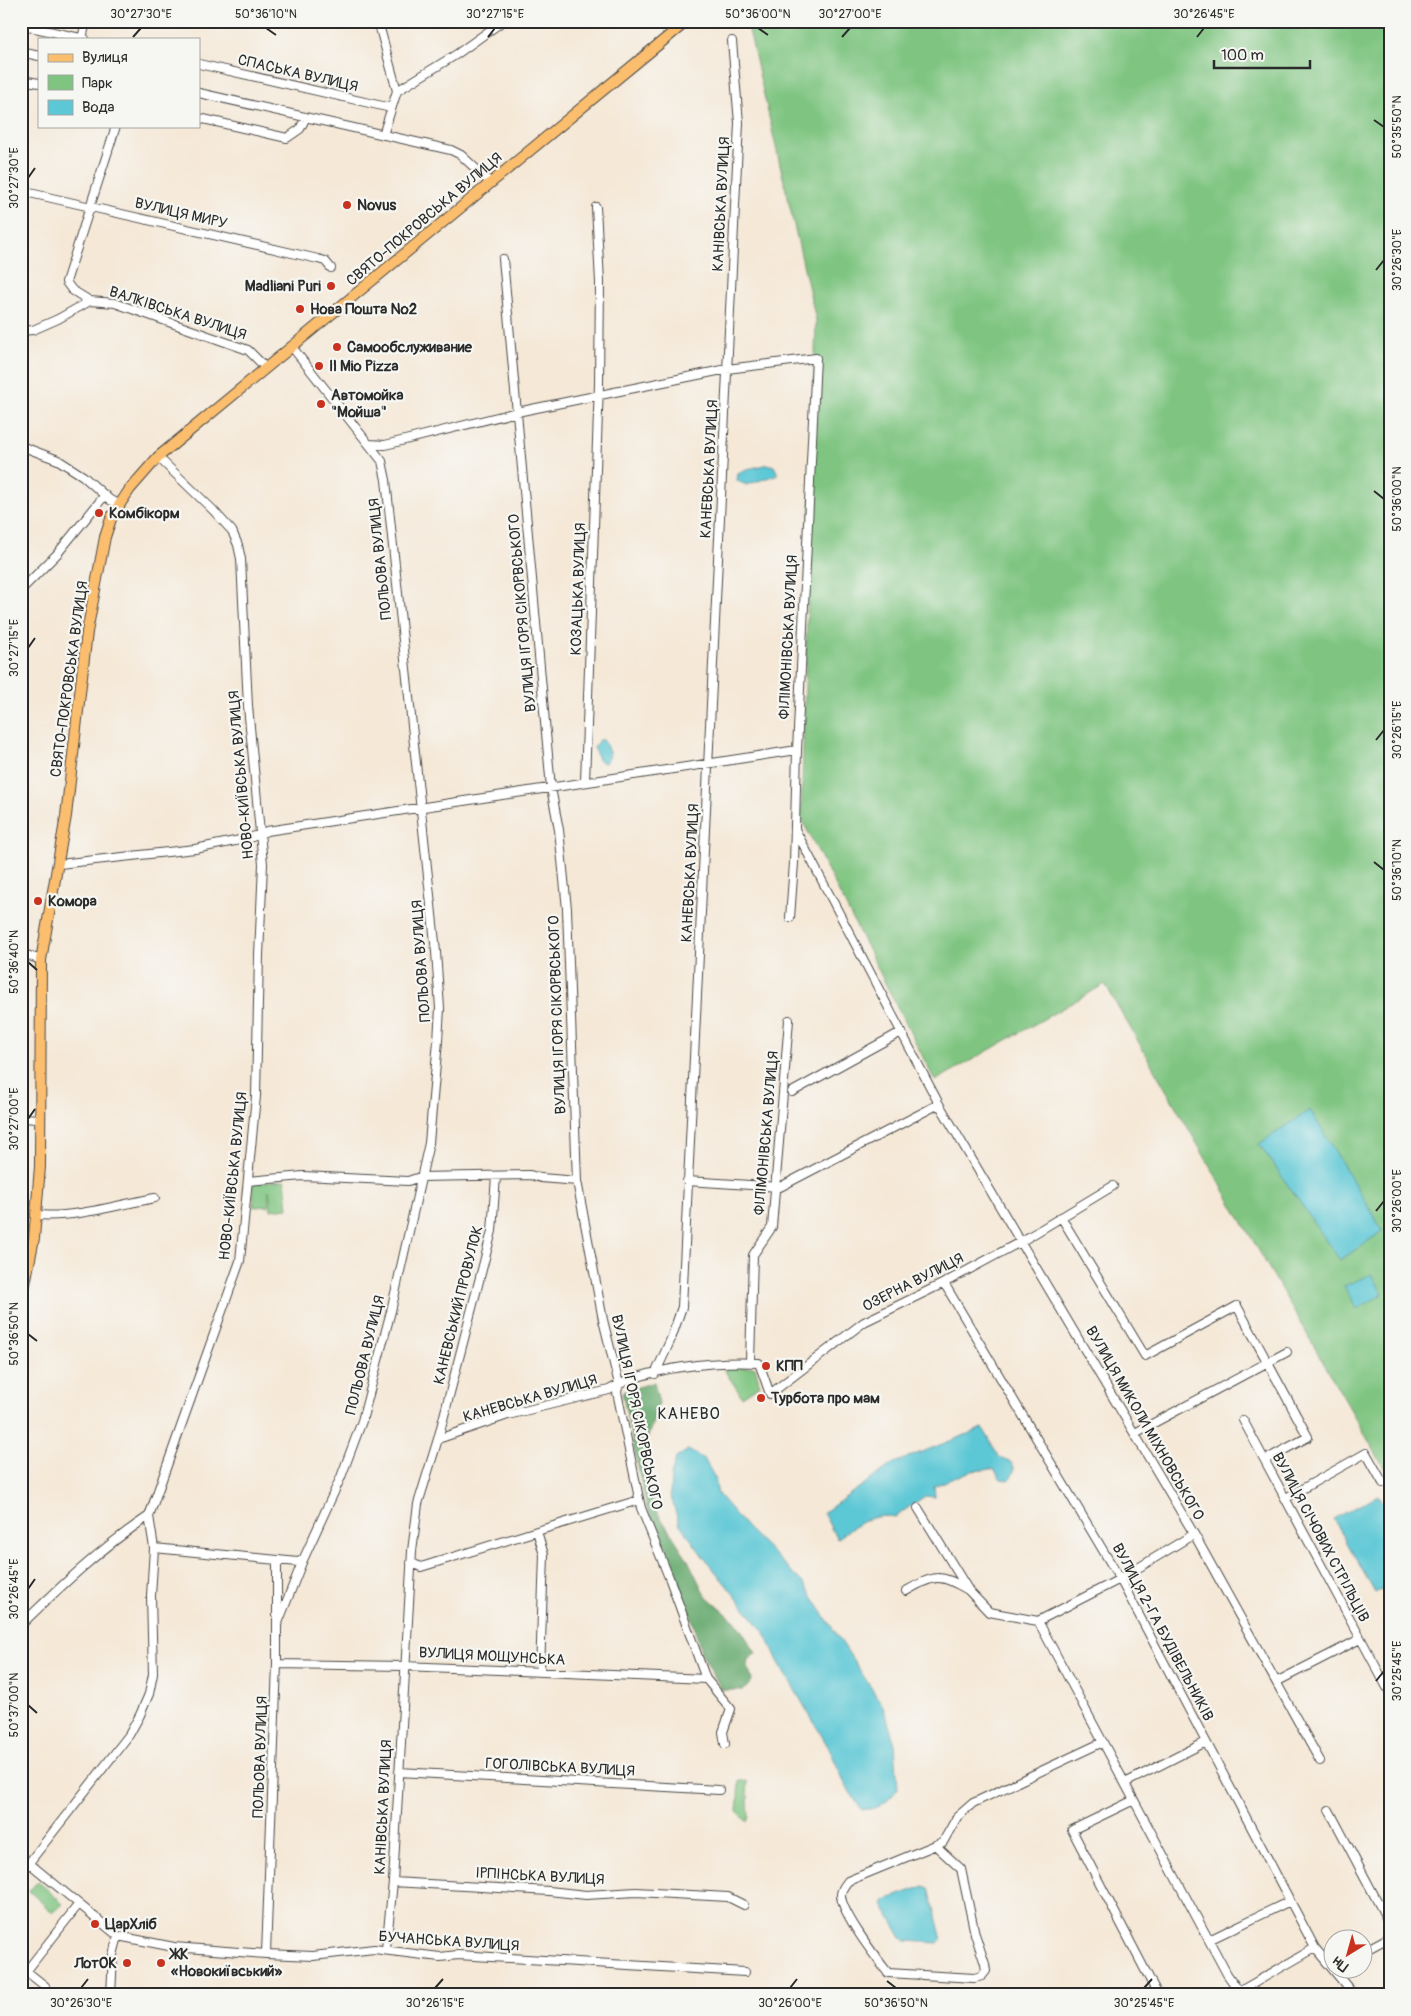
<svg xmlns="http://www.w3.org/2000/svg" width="1411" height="2016" font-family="Pangolin,sans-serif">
	<rect width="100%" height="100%" fill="#f6f6f2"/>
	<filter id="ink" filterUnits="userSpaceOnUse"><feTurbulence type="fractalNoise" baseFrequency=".02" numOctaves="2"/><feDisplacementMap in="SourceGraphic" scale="10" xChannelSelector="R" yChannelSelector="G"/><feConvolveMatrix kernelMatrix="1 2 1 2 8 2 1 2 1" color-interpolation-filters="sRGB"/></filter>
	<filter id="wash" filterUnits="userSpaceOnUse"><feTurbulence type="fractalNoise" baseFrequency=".0096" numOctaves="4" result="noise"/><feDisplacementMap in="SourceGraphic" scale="20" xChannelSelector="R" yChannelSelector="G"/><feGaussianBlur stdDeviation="1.12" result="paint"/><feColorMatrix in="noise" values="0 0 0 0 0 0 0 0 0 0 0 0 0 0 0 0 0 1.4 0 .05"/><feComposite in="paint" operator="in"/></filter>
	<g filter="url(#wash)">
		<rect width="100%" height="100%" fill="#f5e8d7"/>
		<path fill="#7fc581" stroke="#557856" d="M753,21H1390V1478L1105,984L935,1081L801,818L816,320L748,26Z
			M285,1180L288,1208L271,1210L269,1190V1206L254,1207L252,1183Z
			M755,1367L760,1385L742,1397L723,1368Z
			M739,1781H747L749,1817L747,1822L737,1812Z
			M38,1881L63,1904L53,1913L29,1891Z"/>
		<path fill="#67aa6f" stroke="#496a4d" d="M654,1382L659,1403L646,1443L647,1478L657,1512L687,1558L705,1595L736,1622L756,1653L747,1661L752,1681L744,1690H722L701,1652L692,1618L674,1577L670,1555L647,1509L622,1392Z"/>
		<path fill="#5cc7d5" stroke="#447980" d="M768,464L774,466L778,474L747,485L737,481L738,473C748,467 757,468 768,464Z
			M599,740H604L610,755L605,763L598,760L594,747Z
			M1310,1110L1383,1231L1340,1260L1259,1144Z
			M1372,1274L1383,1294L1357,1309L1344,1286Z
			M983,1428L999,1457C1013,1460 1020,1469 1008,1480L1001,1479L994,1469L971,1471L934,1486L935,1497L925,1496L895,1517C870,1513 856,1525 837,1539L823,1513L894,1463Z
			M688,1450L704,1459L715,1478L718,1494L746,1527L804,1584L883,1706L895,1744L898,1789C887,1802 879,1811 861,1809L846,1786L830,1750L778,1661L765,1633L702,1555L679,1523L670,1494L671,1475L676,1458Z
			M1378,1495L1390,1517V1585L1375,1593L1334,1519Z
			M924,1886L929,1888L942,1940L938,1943L906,1941L902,1938L883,1905L885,1900Z"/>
	</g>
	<g filter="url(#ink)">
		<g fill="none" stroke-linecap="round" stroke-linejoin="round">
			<defs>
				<path id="minor" d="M378,21L397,91L383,135
					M21,25L85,39
					M82,39L86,21
					M21,52L39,56
					M199,64L391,108
					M21,80L39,83
					M397,91L457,54L503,21
					M199,93L451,150L461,155L491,183
					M199,118L287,138L300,129L306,117
					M21,191L318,259L325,261L331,268
					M503,259L551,788L559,830L567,909L577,1181L603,1320L619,1384L617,1392L641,1508L670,1580L706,1679L731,1709L723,1732L725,1744
					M90,301L72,290L66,282L116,126
					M21,331L33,330L58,319L90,301L115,303L248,350L266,368
					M370,444L385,445L517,412L727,369L816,358L797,750L794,863L790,918
					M21,446L58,460L83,476L110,500L119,504
					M21,590L57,554L105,495
					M585,782L599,384L600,282L596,207
					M795,829L939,1104L1194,1534L1320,1761
					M59,864L195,849L250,838L267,831L797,750
					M21,953L41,960
					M792,1092L901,1032
					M21,1118L40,1119
					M248,1181L303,1176L408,1181L420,1177L530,1175L541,1178L577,1181
					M687,1181L780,1187L939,1104
					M37,1215C76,1218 117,1205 155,1198
					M1061,1217L1145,1356L1237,1306L1308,1437L1265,1460
					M944,1283L1120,1579L1315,1948L1354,1995
					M750,1362L753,1255L772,1227L789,1020
					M655,1374L671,1339L682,1307L739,123L732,41
					M1243,1420L1390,1693
					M1135,1433L1287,1352
					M438,1439L492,1231L496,1176
					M1286,1498L1366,1453L1383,1483
					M918,1508L969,1591L989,1612L1038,1621L1227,1974L1236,1987L1242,1990L1315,1948
					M537,1531L639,1500
					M154,1548L298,1562L303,1560L341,1477L362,1421L391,1311L429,1143L438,1041L440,1008L436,952L386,480L382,461L292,347
					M411,1563L421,1567L537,1531L544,1555L540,1672
					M906,1591C935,1575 939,1573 968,1590
					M1038,1621L1120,1579L1194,1534
					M278,1623L303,1560
					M21,1625C62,1585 101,1548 149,1516
					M277,1664L404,1666L706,1679
					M1278,1681L1360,1639
					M399,1772L719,1790
					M1125,1783L1206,1742
					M1134,1800L1072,1830L1158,1995
					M1329,1810L1390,1925
					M935,1845L961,1869L975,1934L985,1964L986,1971L982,1976L974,1978L888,1973C877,1959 841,1912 841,1895C841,1889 845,1885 848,1881L943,1842L957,1817L973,1803L1103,1742
					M29,1863L118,1936L174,1947L266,1954L313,1956L374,1949L440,1957L458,1955L745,1972
					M21,1873L129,1735L140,1715L149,1694L153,1674L151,1596L154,1548L149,1516L240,1261L256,1096L259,955L263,864L248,706L241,559L238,545L232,531L213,510L158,457
					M393,1882L549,1891L586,1895L636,1892L728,1897L744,1905
					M1209,1940L1290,1901
					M386,1949L393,1882L412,1551L418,1504L438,1439L508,1415L609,1390C646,1367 716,1361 759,1363L770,1394L864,1322L944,1283L1022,1241L1113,1186
					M1364,1951L1390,1937
					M266,1954L277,1664V1560
					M26,1971L45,1986
					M21,1978L78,1905
					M111,1995L113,1955L118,1936"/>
				<path id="major" d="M21,1304L34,1238L40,1167L41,960L66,816L87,632L105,537L112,516L130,489L158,457L687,21"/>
			</defs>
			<use href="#minor" stroke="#494745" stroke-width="10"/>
			<use href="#major" stroke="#494745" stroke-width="12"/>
			<use href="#minor" stroke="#fff" stroke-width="8"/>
			<use href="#major" stroke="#fbbe6e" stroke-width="10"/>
		</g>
	</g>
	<path fill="none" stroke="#2b2b2b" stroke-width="2" d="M266,28L276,35M758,28L768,35M133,37L141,28M488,37L495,28M842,37L850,28M1197,37L1204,28M1374,120L1384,127M28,178L35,168M1376,270L1384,260M1374,491L1384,499M28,648L35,638M1376,740L1384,730M1374,862L1384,870M28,962L37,970M28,1119L35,1109M1376,1211L1384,1201M28,1334L37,1341M28,1589L35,1579M1376,1681L1384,1671M28,1705L37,1713M887,1981L896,1988M81,1988L88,1979M435,1988L443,1979M790,1988L797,1979M1144,1988L1152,1979"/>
	<g fill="#c8321e" stroke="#f6f6f2" stroke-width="2">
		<circle cx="347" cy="205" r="5"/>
		<circle cx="331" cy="286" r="5"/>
		<circle cx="300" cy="309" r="5"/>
		<circle cx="337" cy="347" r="5"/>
		<circle cx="319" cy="366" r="5"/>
		<circle cx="321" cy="404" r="5"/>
		<circle cx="99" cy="513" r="5"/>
		<circle cx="38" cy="901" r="5"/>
		<circle cx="766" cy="1366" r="5"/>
		<circle cx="761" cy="1398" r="5"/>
		<circle cx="95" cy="1924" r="5"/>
		<circle cx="127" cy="1963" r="5"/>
		<circle cx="161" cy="1963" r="5"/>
	</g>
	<g text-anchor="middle" stroke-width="4.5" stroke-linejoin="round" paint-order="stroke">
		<g font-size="15" fill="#2b2b2b" stroke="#f6f6f2">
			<text transform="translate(298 73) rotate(13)" y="5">СПАСЬКА ВУЛИЦЯ</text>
			<text transform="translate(721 204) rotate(-87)" y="5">КАНІВСЬКА ВУЛИЦЯ</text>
			<text transform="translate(181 213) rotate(13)" y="5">ВУЛИЦЯ МИРУ</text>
			<text transform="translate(424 219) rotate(-40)" y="5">СВЯТО-ПОКРОВСЬКА ВУЛИЦЯ</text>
			<text transform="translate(178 313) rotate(18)" y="5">ВАЛКІВСЬКА ВУЛИЦЯ</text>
			<text transform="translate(709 469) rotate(-87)" y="5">КАНЕВСЬКА ВУЛИЦЯ</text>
			<text transform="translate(380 559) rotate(-96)" y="5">ПОЛЬОВА ВУЛИЦЯ</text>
			<text transform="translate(578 589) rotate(-88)" y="5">КОЗАЦЬКА ВУЛИЦЯ</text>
			<text transform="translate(522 613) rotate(-95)" y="5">ВУЛИЦЯ ІГОРЯ СІКОРВСЬКОГО</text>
			<text transform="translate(788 637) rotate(-87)" y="5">ФІЛІМОНІВСЬКА ВУЛИЦЯ</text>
			<text transform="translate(69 679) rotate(-82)" y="5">СВЯТО-ПОКРОВСЬКА ВУЛИЦЯ</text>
			<text transform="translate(241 775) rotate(-95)" y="5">НОВО-КИЇВСЬКА ВУЛИЦЯ</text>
			<text transform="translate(690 873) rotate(-87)" y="5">КАНЕВСЬКА ВУЛИЦЯ</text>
			<text transform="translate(421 961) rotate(-94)" y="5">ПОЛЬОВА ВУЛИЦЯ</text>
			<text transform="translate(557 1015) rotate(-92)" y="5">ВУЛИЦЯ ІГОРЯ СІКОРВСЬКОГО</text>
			<text transform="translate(766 1133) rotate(-85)" y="5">ФІЛІМОНІВСЬКА ВУЛИЦЯ</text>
			<text transform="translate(233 1176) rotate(-84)" y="5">НОВО-КИЇВСЬКА ВУЛИЦЯ</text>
			<text transform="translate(913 1282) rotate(-27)" y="5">ОЗЕРНА ВУЛИЦЯ</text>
			<text transform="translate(458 1305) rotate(-76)" y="5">КАНЕВСЬКИЙ ПРОВУЛОК</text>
			<text transform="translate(365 1355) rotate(-76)" y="5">ПОЛЬОВА ВУЛИЦЯ</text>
			<text transform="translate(530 1398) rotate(-16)" y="5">КАНЕВСЬКА ВУЛИЦЯ</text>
			<text transform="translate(637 1412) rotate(78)" y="5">ВУЛИЦЯ ІГОРЯ СІКОРВСЬКОГО</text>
			<text transform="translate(1145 1423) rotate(60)" y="5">ВУЛИЦЯ МИКОЛИ МІХНОВСЬКОГО</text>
			<text transform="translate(1321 1537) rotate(62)" y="5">ВУЛИЦЯ СІЧОВИХ СТРІЛЬЦІВ</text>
			<text transform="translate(1163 1632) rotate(62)" y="5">ВУЛИЦЯ 2-ГА БУДІВЕЛЬНИКІВ</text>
			<text transform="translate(492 1656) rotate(3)" y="5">ВУЛИЦЯ МОЩУНСЬКА</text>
			<text transform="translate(260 1757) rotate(-88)" y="5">ПОЛЬОВА ВУЛИЦЯ</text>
			<text transform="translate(560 1767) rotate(3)" y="5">ГОГОЛІВСЬКА ВУЛИЦЯ</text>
			<text transform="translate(383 1807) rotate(-87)" y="5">КАНІВСЬКА ВУЛИЦЯ</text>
			<text transform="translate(540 1876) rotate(3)" y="5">ІРПІНСЬКА ВУЛИЦЯ</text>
			<text transform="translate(449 1941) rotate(4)" y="5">БУЧАНСЬКА ВУЛИЦЯ</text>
		</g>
		<g font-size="15" font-weight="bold" fill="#2b2b2b" stroke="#f6f6f2" text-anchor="start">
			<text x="357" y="210">Novus</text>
			<text x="321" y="291" text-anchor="end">Madliani Puri</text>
			<text x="310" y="314">Нова Пошта №2</text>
			<text x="347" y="352">Самообслуживание</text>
			<text x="329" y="371">Il Mio Pizza</text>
			<text x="331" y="400">Автомойка<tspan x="331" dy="17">"Мойша"</tspan></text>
			<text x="109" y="518">Комбікорм</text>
			<text x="48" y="906">Комора</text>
			<text x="776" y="1371">КПП</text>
			<text x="771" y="1403">Турбота про мам</text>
			<text x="105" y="1929">ЦарХліб</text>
			<text x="171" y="1959">ЖК<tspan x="171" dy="17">«Новокиївський»</tspan></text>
			<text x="117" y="1968" text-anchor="end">ЛотОК</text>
		</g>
		<g font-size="16" letter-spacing="1" fill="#2b2b2b" stroke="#f6f6f2">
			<text x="689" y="1419">КАНЕВО</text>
		</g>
	</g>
	<rect width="1411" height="2016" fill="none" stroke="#f6f6f2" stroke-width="55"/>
	<rect x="38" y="38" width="162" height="90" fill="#f6f6f2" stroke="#a5a5a2"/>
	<rect x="48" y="54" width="25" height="8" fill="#fbbe6e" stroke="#a5a5a2"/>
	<text x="82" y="62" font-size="15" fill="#2b2b2b">Вулиця</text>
	<rect x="48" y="75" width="25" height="15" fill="#7fc581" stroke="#a5a5a2"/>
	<text x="82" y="88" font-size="15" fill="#2b2b2b">Парк</text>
	<rect x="48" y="100" width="25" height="15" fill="#5cc7d5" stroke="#a5a5a2"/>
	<text x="82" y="112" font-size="15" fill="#2b2b2b">Вода</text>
	<g transform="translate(1348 1954) rotate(217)"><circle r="24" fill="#f6f6f2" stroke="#a5a5a2"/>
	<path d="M0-4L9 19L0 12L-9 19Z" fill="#c8321e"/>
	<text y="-8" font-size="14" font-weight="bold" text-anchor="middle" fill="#2b2b2b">Пн</text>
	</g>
	<path d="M1214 60v8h96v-8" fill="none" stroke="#2b2b2b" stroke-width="2.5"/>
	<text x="1221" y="60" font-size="15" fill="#2b2b2b" stroke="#f6f6f2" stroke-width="4" paint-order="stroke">100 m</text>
	<rect x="28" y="28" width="1356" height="1960" fill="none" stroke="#2b2b2b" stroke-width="2"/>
	<g font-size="12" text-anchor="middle" fill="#2b2b2b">
		<text x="141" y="18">30°27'30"E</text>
		<text x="266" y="18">50°36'10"N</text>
		<text x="495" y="18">30°27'15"E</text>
		<text x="758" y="18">50°36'00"N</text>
		<text x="850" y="18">30°27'00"E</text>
		<text x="1204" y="18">30°26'45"E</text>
		<text transform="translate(1397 127) rotate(-90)" y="4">50°35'50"N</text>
		<text transform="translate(14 178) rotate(-90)" y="4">30°27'30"E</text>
		<text transform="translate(1397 260) rotate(-90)" y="4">30°26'30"E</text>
		<text transform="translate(1397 499) rotate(-90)" y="4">50°36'00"N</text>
		<text transform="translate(14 648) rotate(-90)" y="4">30°27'15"E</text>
		<text transform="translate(1397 730) rotate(-90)" y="4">30°26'15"E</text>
		<text transform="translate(1397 870) rotate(-90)" y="4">50°36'10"N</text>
		<text transform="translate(14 962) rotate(-90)" y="4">50°36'40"N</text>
		<text transform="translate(14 1119) rotate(-90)" y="4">30°27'00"E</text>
		<text transform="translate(1397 1201) rotate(-90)" y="4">30°26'00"E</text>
		<text transform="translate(14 1334) rotate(-90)" y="4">50°36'50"N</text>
		<text transform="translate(14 1589) rotate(-90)" y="4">30°26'45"E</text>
		<text transform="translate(1397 1671) rotate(-90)" y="4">30°25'45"E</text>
		<text transform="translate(14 1705) rotate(-90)" y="4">50°37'00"N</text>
		<text x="81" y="2007">30°26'30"E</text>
		<text x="435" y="2007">30°26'15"E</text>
		<text x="790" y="2007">30°26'00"E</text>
		<text x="896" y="2007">50°36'50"N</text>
		<text x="1144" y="2007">30°25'45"E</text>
	</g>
</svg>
